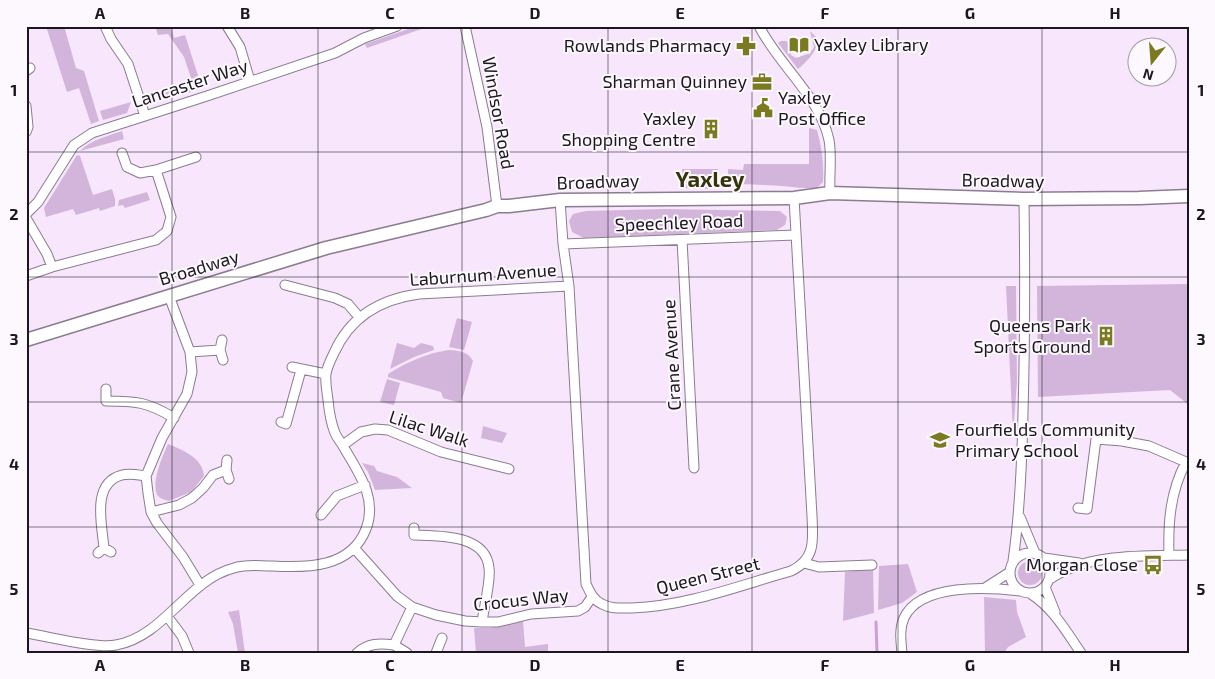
<svg xmlns="http://www.w3.org/2000/svg" width="1215" height="679" font-family="'Exo 2',sans-serif">
	<rect width="100%" height="100%" fill="#f7e6fc"/>
	<path fill="#d3b5dc" d="M46,26H64L76,68L84,71L99,121L91,124L79,88L67,92Z
		M155,26H171L174,38L185,35L202,88L195,90L184,57L168,34L158,35Z
		M417,26H430L367,48L365,44Z
		M810,31L816,37C820,50 807,61 798,69L778,43L781,41H787L791,55L796,58L810,53L814,47Z
		M188,84L191,92L167,99L152,94Z
		M131,102L127,113L103,120L100,111Z
		M809,128L817,130C822,148 824,164 823,182L817,188C799,189 782,185 764,185C751,184 740,185 728,182V169L743,170L744,164H809Z
		M122,131L124,139L80,151C90,140 108,136 122,131Z
		M77,155L80,156L93,195L112,189L115,199V206L100,211L99,208L76,215L73,209L46,217L44,208Z
		M682,169H718L717,182L708,189L683,188Z
		M147,192L150,200L125,208L123,205L118,206L119,200Z
		M664,209L780,211L787,217L785,225L777,230L584,238L572,232L569,221L573,214L586,211Z
		M1189,284V405L1170,390L1038,397L1037,286Z
		M1006,286H1016L1017,382L1013,434Z
		M457,318L472,322L464,350L449,347Z
		M397,343L414,348L421,343L433,346L434,350L414,357L390,369Z
		M449,350C459,351 468,351 473,361L461,403L443,398L441,392L388,377V374C407,362 427,353 449,350Z
		M387,379L400,383L394,405L380,402Z
		M483,426L507,433L502,443L481,438Z
		M168,444C183,450 203,458 204,476L191,492L169,501C165,500 161,499 158,496C150,484 163,455 168,444Z
		M362,463L374,466L377,471L397,477L412,488L375,490L368,472Z
		M1018 573a12 12 0 1 1 24 0a12 12 0 1 1-24 0Z
		M908,564L917,592L902,603L878,610L879,566Z
		M873,569L874,613L843,621L845,572Z
		M984,597L1016,600L1017,612L1026,637L1008,647L1004,653H985Z
		M239,610L245,653H238L233,624L228,612Z
		M523,621L525,647L548,644V653H476L474,628H490Z"/>
	<g fill="none" stroke-linecap="round" stroke-linejoin="round">
		<path stroke="#cb9fd7" stroke-width="3" d="M876,622L877,653"/>
		<defs>
			<path id="minor" d="M105,26L111,39L128,64L145,116
				M227,26L240,47L250,81
				M465,26L487,127L497,206
				M759,26C779,66 819,95 829,140C832,155 829,177 830,193
				M26,71L30,68
				M26,106L28,127L26,132
				M156,170L196,157
				M560,200L563,244L569,286L586,584C590,592 593,600 602,604C611,609 621,608 632,608C687,606 738,586 791,571C816,559 813,540 812,516L794,198
				M26,214L38,202L74,145L92,133L207,96L335,53L364,38L397,26
				M26,218L47,254L52,267
				M682,240L694,468
				M563,244L796,235
				M26,276L52,267L156,240L167,231L171,217L156,170L140,173L127,167L122,153
				M285,285L335,298L348,304L359,317
				M169,296L190,352L192,372L187,394L162,438L146,476L148,493L151,512L157,523L183,557L200,585
				M222,340L220,350L223,360
				M190,352L220,350
				M292,367L326,374
				M106,389V401C136,401 148,402 174,418
				M281,422L286,424L301,370
				M343,445L361,432L375,429L388,430L441,452L509,469
				M227,460L226,470L229,479
				M1078,508L1087,509L1096,439L1122,441L1149,446L1186,462C1170,492 1168,523 1169,555
				M151,512L179,505L192,498L203,488L213,475L226,470
				M321,515L337,496L365,485
				M1020,517L1035,553
				M414,528V535C439,536 486,534 489,568C491,581 484,607 482,622
				M104,548C102,525 91,483 122,475C130,473 138,475 146,476
				M355,549L397,596L412,607L436,615L465,621L482,622H498L531,614L578,611L585,607L592,597
				M1010 573a20 20 0 1 1 40 0a20 20 0 1 1-40 0Z
				M98,553L104,548L111,552
				M1044,558L1079,563
				M1013,561C1020,512 1022,463 1023,413C1025,342 1025,271 1024,199
				M804,563L819,567L872,565
				M1050,579C1087,553 1145,556 1189,555
				M1045,587L1055,612
				M985,588L1010,572
				M1031,594C1053,608 1066,631 1081,653
				M167,616L182,636L189,653
				M26,633C47,636 97,649 116,645C165,636 187,580 234,568C246,564 259,566 272,566C307,568 351,568 366,529C378,498 358,472 343,446C341,442 337,438 335,433C331,423 329,411 328,400C327,392 325,382 326,374C327,367 331,359 334,353C350,317 381,299 419,294L569,286
				M394,645L407,653
				M357,653C368,643 380,643 394,645L412,607
				M436,653L442,638
				M902,653C901,641 899,629 904,618C920,583 989,587 1020,591"/>
			<path id="secondary" d="M26,340L326,248L486,210L497,206H509L560,200L794,198L830,193L1024,199L1139,198L1189,196"/>
		</defs>
		<use href="#minor" stroke="#8b7c90" stroke-width="11"/>
		<use href="#secondary" stroke="#8b7c90" stroke-width="15"/>
		<use href="#minor" stroke="#fff" stroke-width="9"/>
		<use href="#secondary" stroke="#fff" stroke-width="12"/>
	</g>
	<path fill="none" stroke="#1c161e" stroke-width="1" stroke-opacity="0.55" d="M172,26V653M318,26V653M462,26V653M608,26V653M752,26V653M898,26V653M1042,26V653M26,152H1189M26,277H1189M26,402H1189M26,527H1189"/>
	<defs>
		<symbol id="library-bare" viewBox="-9 -9 18 18"><path d="M-6-4Q-3-5.5-.7-3.5V5Q-3 3-6 4ZM6-4Q3-5.5 .7-3.5V5Q3 3 6 4Z" fill="#7b7a21" stroke="#fcf8fd" stroke-width="2.5" paint-order="stroke"/></symbol>
		<symbol id="pharmacy-bare" viewBox="-9 -9 18 18"><path d="M-2-6h4v4h4v4h-4v4h-4v-4h-4v-4h4Z" fill="#7b7a21" stroke="#fcf8fd" stroke-width="2.5" paint-order="stroke"/></symbol>
		<symbol id="office-bare" viewBox="-9 -9 18 18"><path d="M-6-3h4V-5.5h4V-3h4V5H-6ZM-1-4.5V-3h2v-1.5ZM-6 0V1H6V0Z" fill="#7b7a21" stroke="#fcf8fd" stroke-width="2.5" paint-order="stroke"/></symbol>
		<symbol id="civic-bare" viewBox="-9 -9 18 18"><path d="M-.6-6.5H3V-4.5H.6V-3L4-1V1h2V6H-6V1h2V-1L-.6-3ZM-1.2 2.5V6h2.4V2.5Z" fill="#7b7a21" stroke="#fcf8fd" stroke-width="2.5" paint-order="stroke"/></symbol>
		<symbol id="building-bare" viewBox="-9 -9 18 18"><path d="M-4-6H4V6H1V3H-1V6H-4ZM-2.5-4.3h1.7v1.8h-1.7ZM.8-4.3h1.7v1.8H.8ZM-2.5-1h1.7V.8h-1.7ZM.8-1h1.7V.8H.8Z" fill="#7b7a21" stroke="#fcf8fd" stroke-width="2.5" paint-order="stroke"/></symbol>
		<symbol id="school-bare" viewBox="-9 -9 18 18"><path d="M0-5L7-2L0 1L-7-2ZM-4 1L0 2.5L4 1V4Q0 6-4 4Z" fill="#7b7a21" stroke="#fcf8fd" stroke-width="2.5" paint-order="stroke"/></symbol>
		<symbol id="bus-bare" viewBox="-9 -9 18 18"><path d="M-5-6H5V4H4V6H2V4H-2V6H-4V4H-5ZM-3.5-4V0h7V-4ZM-3.5 1.2v1.5H-2V1.2ZM2 1.2v1.5H3.5V1.2Z" fill="#7b7a21" stroke="#fcf8fd" stroke-width="2.5" paint-order="stroke"/></symbol>
	</defs>
	<g fill-rule="evenodd">
		<use href="#library-bare" x="785" y="31" width="28" height="28"/>
		<use href="#pharmacy-bare" x="732" y="32" width="28" height="28"/>
		<use href="#office-bare" x="748" y="68" width="28" height="28"/>
		<use href="#civic-bare" x="749" y="94" width="28" height="28"/>
		<use href="#building-bare" x="697" y="115" width="28" height="28"/>
		<use href="#building-bare" x="1092" y="322" width="28" height="28"/>
		<use href="#school-bare" x="926" y="426" width="28" height="28"/>
		<use href="#bus-bare" x="1139" y="551" width="28" height="28"/>
	</g>
	<g text-anchor="middle" stroke-width="4" stroke-linejoin="round" paint-order="stroke">
		<g font-size="18" fill="#1c161e" stroke="#fcf8fd" text-anchor="end">
			<text x="814" y="51" text-anchor="start">Yaxley Library</text>
			<text x="731" y="52">Rowlands Pharmacy</text>
			<text x="747" y="88">Sharman Quinney</text>
			<text x="778" y="104" text-anchor="start">Yaxley<tspan x="778" dy="21">Post Office</tspan></text>
			<text x="696" y="125">Yaxley<tspan x="696" dy="21">Shopping Centre</tspan></text>
			<text x="1091" y="332">Queens Park<tspan x="1091" dy="21">Sports Ground</tspan></text>
			<text x="955" y="436" text-anchor="start">Fourfields Community<tspan x="955" dy="21">Primary School</tspan></text>
			<text x="1138" y="571">Morgan Close</text>
		</g>
		<g font-size="18" fill="#1c161e" stroke="#fcf8fd">
			<text transform="translate(190 84) rotate(-18)" y="6">Lancaster Way</text>
			<text transform="translate(498 113) rotate(80)" y="6">Windsor Road</text>
			<text transform="translate(1003 181) rotate(1)" y="6">Broadway</text>
			<text transform="translate(598 182) rotate(-2)" y="6">Broadway</text>
			<text transform="translate(679 223) rotate(-2)" y="6">Speechley Road</text>
			<text transform="translate(199 268) rotate(-17)" y="6">Broadway</text>
			<text transform="translate(483 275) rotate(-4)" y="6">Laburnum Avenue</text>
			<text transform="translate(672 355) rotate(-93)" y="6">Crane Avenue</text>
			<text transform="translate(429 429) rotate(18)" y="6">Lilac Walk</text>
			<text transform="translate(708 576) rotate(-14)" y="6">Queen Street</text>
			<text transform="translate(521 600) rotate(-6)" y="6">Crocus Way</text>
		</g>
		<g font-size="22" font-weight="bold" fill="#35350b" stroke="#fcf8fd">
			<text x="710" y="187">Yaxley</text>
		</g>
	</g>
	<rect width="1215" height="679" fill="none" stroke="#fcf8fd" stroke-width="55"/>
	<g transform="translate(1152 62) rotate(197)"><circle r="24" fill="#fcf8fd" stroke="#a29ea4"/>
	<path d="M0-4L9 19L0 12L-9 19Z" fill="#7b7a21"/>
	<text y="-8" font-size="14" font-weight="bold" text-anchor="middle" fill="#1c161e">N</text>
	</g>
	<rect x="28" y="28" width="1160" height="624" fill="none" stroke="#1c161e" stroke-width="2"/>
	<g font-size="16" text-anchor="middle" font-weight="bold" fill="#1c161e">
		<text x="100" y="19">A</text>
		<text x="245" y="19">B</text>
		<text x="390" y="19">C</text>
		<text x="535" y="19">D</text>
		<text x="680" y="19">E</text>
		<text x="825" y="19">F</text>
		<text x="970" y="19">G</text>
		<text x="1115" y="19">H</text>
		<text x="14" y="96">1</text>
		<text x="1201" y="96">1</text>
		<text x="14" y="220">2</text>
		<text x="1201" y="220">2</text>
		<text x="14" y="345">3</text>
		<text x="1201" y="345">3</text>
		<text x="14" y="470">4</text>
		<text x="1201" y="470">4</text>
		<text x="14" y="595">5</text>
		<text x="1201" y="595">5</text>
		<text x="100" y="671">A</text>
		<text x="245" y="671">B</text>
		<text x="390" y="671">C</text>
		<text x="535" y="671">D</text>
		<text x="680" y="671">E</text>
		<text x="825" y="671">F</text>
		<text x="970" y="671">G</text>
		<text x="1115" y="671">H</text>
	</g>
</svg>
